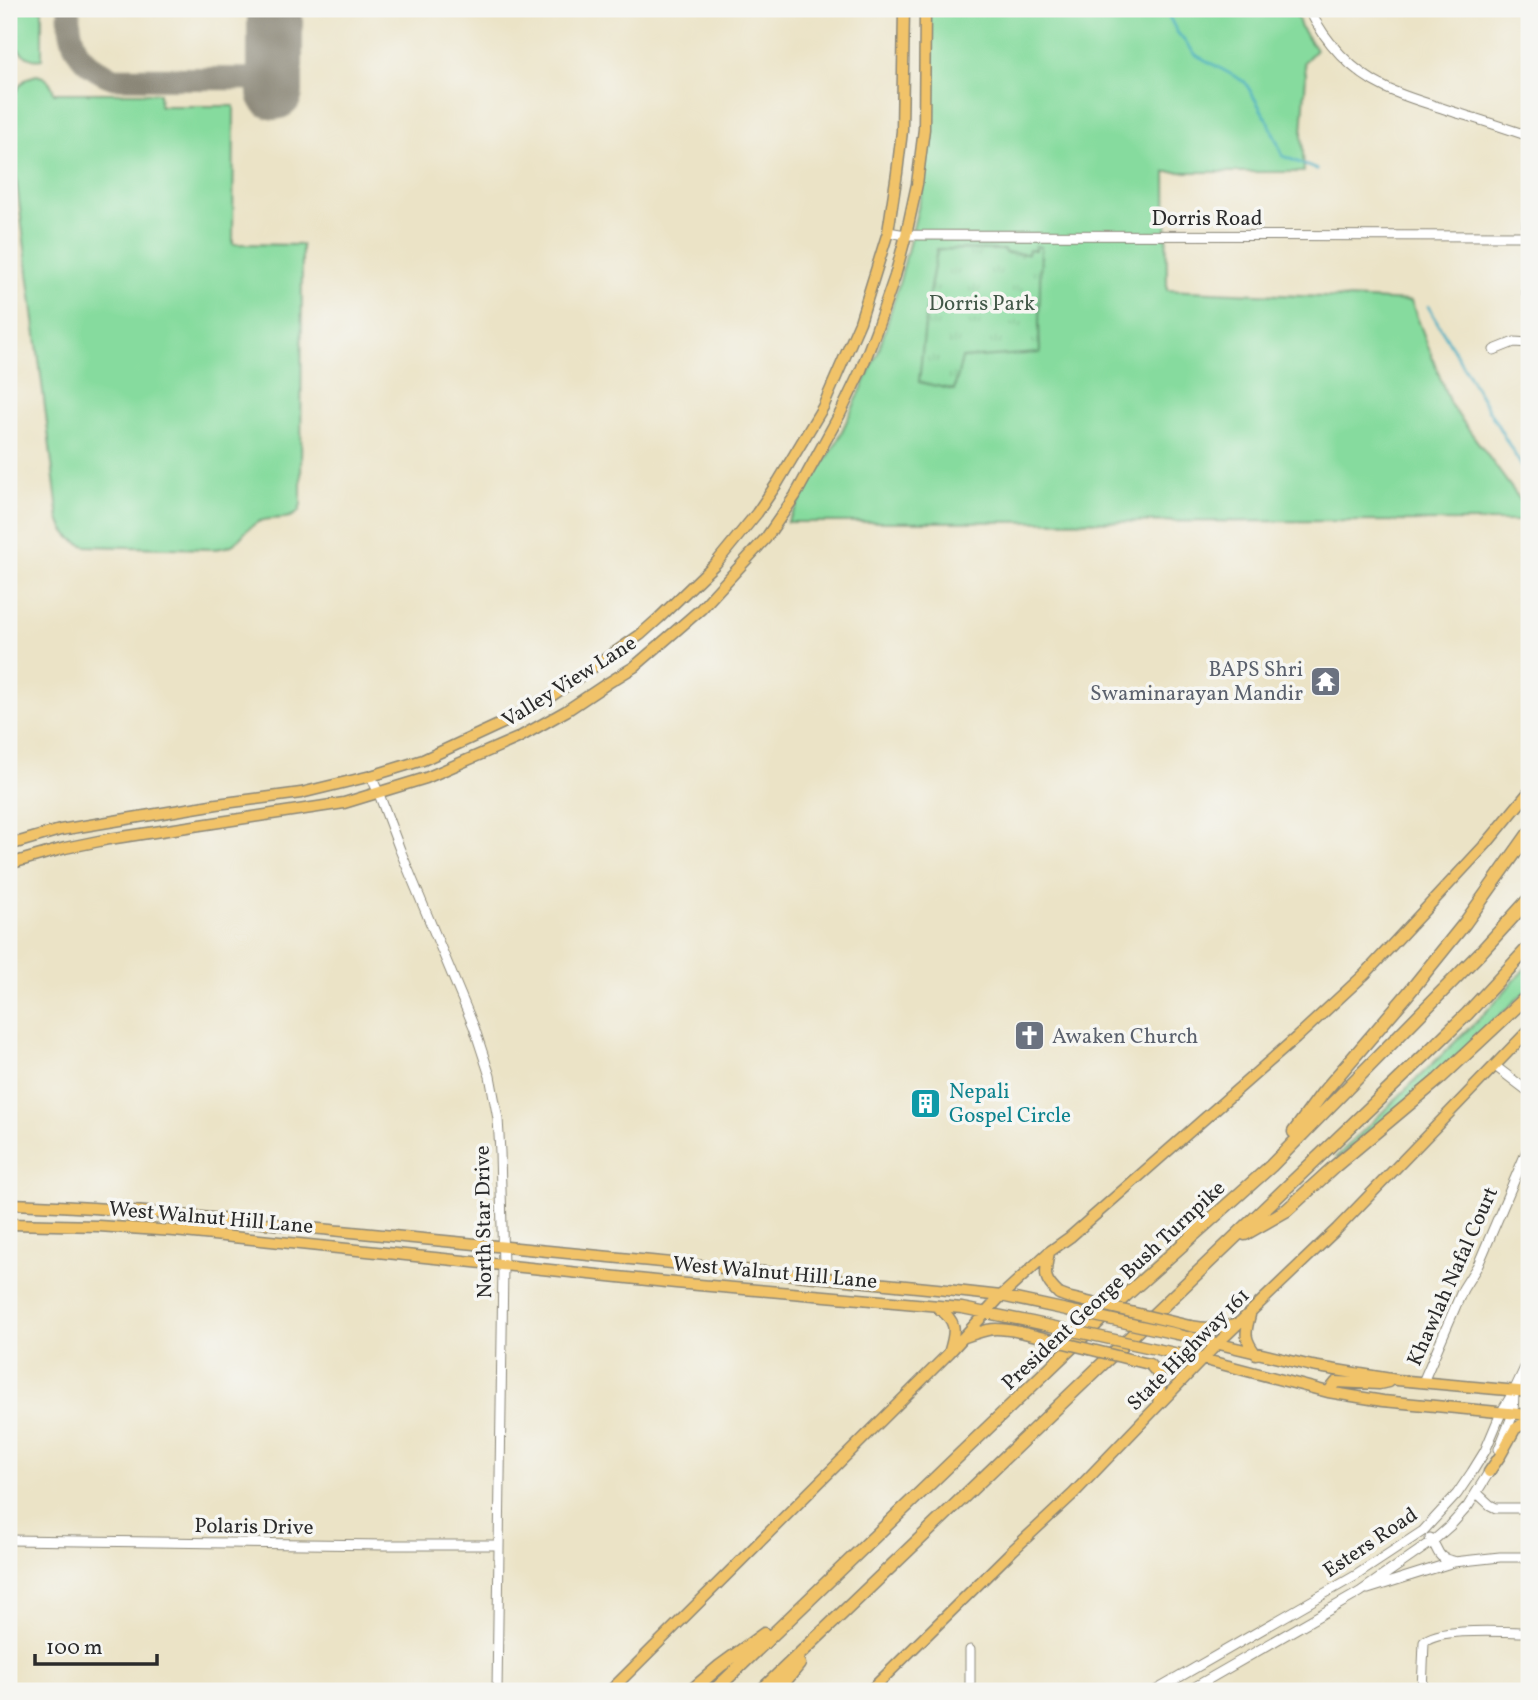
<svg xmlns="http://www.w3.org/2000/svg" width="1538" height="1700" font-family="Vollkorn,serif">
	<defs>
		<pattern id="park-tufts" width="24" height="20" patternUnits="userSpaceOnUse" patternTransform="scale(1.75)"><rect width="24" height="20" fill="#86db9e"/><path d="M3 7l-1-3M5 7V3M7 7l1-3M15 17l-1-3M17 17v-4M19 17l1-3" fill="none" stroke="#74bc88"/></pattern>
	</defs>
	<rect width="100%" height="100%" fill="#f6f6f2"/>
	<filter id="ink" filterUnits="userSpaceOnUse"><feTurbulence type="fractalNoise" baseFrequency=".0143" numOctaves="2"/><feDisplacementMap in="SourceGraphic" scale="14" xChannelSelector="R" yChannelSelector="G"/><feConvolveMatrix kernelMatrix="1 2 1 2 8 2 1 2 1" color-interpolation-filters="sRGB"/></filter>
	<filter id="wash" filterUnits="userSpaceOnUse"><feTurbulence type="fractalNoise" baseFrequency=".00686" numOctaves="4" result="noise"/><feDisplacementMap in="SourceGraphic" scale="28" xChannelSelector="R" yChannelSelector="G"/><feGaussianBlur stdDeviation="1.57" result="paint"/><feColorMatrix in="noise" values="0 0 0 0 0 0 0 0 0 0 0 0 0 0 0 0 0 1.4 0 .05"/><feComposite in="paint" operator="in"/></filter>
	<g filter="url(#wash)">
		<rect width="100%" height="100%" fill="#ebe3c6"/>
		<path fill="#86db9e" stroke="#588364" stroke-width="2" d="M12,9H42V59C36,60 32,60 26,56C9,46 12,26 12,9Z
			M930,9H1295L1301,28L1316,50L1304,62L1306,75L1302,134L1304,172H1166L1167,290L1411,301L1450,404L1529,512V521L787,522L837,442L878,353L900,280L924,184L929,112Z
			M37,75C48,78 51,82 54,93H159L160,106H234L233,244L302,245L301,504L299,511C288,523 272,515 258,522C235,535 245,547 212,549L86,546C72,541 64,534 59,519L9,121C11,102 15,79 37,75Z
			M1529,964V988L1439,1073L1338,1159L1336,1157L1484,1014Z"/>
		<path fill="url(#park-tufts)" stroke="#588364" stroke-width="2" d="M1035,246L1041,247L1039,324L1040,353L962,358L954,390L919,382L927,305L937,249L1004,250L1005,253L1028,254L1029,250H1035Z"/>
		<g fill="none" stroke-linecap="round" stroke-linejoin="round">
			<path stroke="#41abc1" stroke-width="2.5" d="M1165,9L1177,32L1196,55L1245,82L1269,123L1283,156L1317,170
				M1428,306L1529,479"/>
			<path stroke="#8b8778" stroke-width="23" d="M69,9C69,45 79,65 114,78L275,79"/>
			<path stroke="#8b8778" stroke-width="56" d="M275,92V9"/>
		</g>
	</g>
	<g filter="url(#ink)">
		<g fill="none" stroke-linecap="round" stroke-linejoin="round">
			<defs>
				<path id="minor" d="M1309,9C1325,42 1352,72 1386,88C1409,99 1434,105 1457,113C1482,120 1505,128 1529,136
					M888,232L906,235L1526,236
					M1527,295L1526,236L1529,199
					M1494,350L1514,342L1529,343
					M371,776L379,794L400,850L474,1027L490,1076L498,1119L500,1152L503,1265L497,1691
					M1495,1066L1529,1092
					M1423,1382L1463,1289L1478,1265L1529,1146
					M1499,1449L1513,1414L1514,1393
					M1477,1493L1490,1505L1496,1508H1529
					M1430,1538C1440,1550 1435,1558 1453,1561
					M9,1540L385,1545H498
					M1368,1589L1454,1562L1500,1557H1529
					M970,1650V1691
					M1155,1691L1355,1576L1423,1531L1457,1494L1472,1472L1485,1451L1501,1413L1514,1391L1529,1359
					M1188,1691L1360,1592L1433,1541L1450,1526L1468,1506L1491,1469
					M1422,1691L1424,1642C1438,1627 1506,1632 1529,1632"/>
				<path id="major" d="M9,845L60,830L217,804L301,793L371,776L423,760L505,722L553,695L640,635L659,618L716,563L757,513L778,482L823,407L860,322L888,232L897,173L902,131L904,9
					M9,864L65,848L109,839L344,803L426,778L518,738L566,711L608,683L634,667L701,609L766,538L795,496L840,414L861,370L876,331L895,276L906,235L917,184L924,129L925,9
					M9,1204C120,1207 231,1220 341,1231C543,1249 745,1271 947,1290L1001,1296L1067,1310
					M9,1224L98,1226L174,1231L676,1283L962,1308L1032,1322
					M1049,1252C1045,1274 1042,1278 1059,1294
					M938,1308C957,1321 956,1330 950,1350
					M1250,1315C1245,1333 1244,1339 1256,1354
					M1190,1326C1207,1329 1219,1329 1235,1324
					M1177,1334L1312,1366L1397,1380L1529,1392
					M965,1337C990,1328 994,1327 1020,1332
					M1138,1345L1202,1359L1328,1392L1383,1401L1529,1415
					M1149,1364C1164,1378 1161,1386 1158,1404
					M1328,1392L1336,1382L1379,1384L1388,1382
					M1489,1472L1500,1456L1515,1429L1529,1420
					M610,1691L949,1353L1001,1296L1049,1252L1070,1237L1296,1038L1365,974L1487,843L1529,792
					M870,1691L1012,1551L1073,1494L1218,1343L1337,1229L1529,1030"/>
				<path id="highway" d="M1294,1132L1322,1094L1407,995L1465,923L1529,833
					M1245,1234L1287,1210L1334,1167L1439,1079L1529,995
					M691,1691L720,1666L764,1634
					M714,1691L1125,1296L1271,1166L1480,953L1529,899
					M761,1691L1424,1056L1467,1014L1529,947
					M777,1691L799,1664"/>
			</defs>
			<use href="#minor" stroke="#8b8778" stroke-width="11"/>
			<use href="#major" stroke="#8b8778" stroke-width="13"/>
			<use href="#highway" stroke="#8b8778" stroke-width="15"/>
			<use href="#minor" stroke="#fff" stroke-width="9"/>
			<use href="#major" stroke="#f1c369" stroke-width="10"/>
			<use href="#highway" stroke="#f1c369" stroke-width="12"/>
			<defs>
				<path id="major-bridge" d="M1059,1294L1067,1297L1190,1326
					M1067,1310L1177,1334
					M1032,1322L1138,1345
					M1020,1332L1149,1364"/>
			</defs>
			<use href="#major-bridge" stroke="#8b8778" stroke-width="13" stroke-linecap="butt"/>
			<use href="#major-bridge" stroke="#f1c369" stroke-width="10"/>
		</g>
	</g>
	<defs>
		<symbol id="temple-square" viewBox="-11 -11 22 22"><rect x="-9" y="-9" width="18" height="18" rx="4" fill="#6b7280" stroke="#f6f6f2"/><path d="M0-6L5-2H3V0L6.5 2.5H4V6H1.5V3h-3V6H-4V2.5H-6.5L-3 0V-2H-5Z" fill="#fff"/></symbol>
		<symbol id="church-square" viewBox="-11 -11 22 22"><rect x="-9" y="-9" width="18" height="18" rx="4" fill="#6b7280" stroke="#f6f6f2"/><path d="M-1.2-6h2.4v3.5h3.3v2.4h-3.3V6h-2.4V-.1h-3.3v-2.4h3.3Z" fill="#fff"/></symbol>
		<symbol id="building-square" viewBox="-11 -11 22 22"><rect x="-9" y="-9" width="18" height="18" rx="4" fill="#0f9aa8" stroke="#f6f6f2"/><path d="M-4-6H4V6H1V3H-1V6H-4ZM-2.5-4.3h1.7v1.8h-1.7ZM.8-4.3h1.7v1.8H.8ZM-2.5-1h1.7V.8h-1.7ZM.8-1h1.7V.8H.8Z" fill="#fff"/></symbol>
	</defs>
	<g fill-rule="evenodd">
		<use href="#temple-square" x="1308" y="664" width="35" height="35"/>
		<use href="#church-square" x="1012" y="1018" width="35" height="35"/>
		<use href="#building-square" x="908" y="1086" width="35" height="35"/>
	</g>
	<g text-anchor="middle" stroke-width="7" stroke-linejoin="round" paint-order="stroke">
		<g font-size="21" fill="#2b2b2b" stroke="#f6f6f2">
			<text x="1207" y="225">Dorris Road</text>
			<text transform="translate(569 681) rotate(-32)" y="7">Valley View Lane</text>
			<text transform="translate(211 1217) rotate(5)" y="7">West Walnut Hill Lane</text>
			<text transform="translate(483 1222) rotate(-91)" y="7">North Star Drive</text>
			<text transform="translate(775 1272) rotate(5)" y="7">West Walnut Hill Lane</text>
			<text transform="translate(1452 1276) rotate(-66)" y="7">Khawlah Nafal Court</text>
			<text transform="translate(1113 1285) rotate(-43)" y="7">President George Bush Turnpike</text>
			<text transform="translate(1188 1349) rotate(-45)" y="7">State Highway 161</text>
			<text transform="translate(254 1526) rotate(1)" y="7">Polaris Drive</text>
			<text transform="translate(1370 1542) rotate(-34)" y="7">Esters Road</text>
		</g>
		<g font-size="21" fill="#425748" stroke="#f6f6f2">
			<text x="982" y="310">Dorris Park</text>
		</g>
		<g font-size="21" fill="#5b616d" stroke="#f6f6f2" text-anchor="end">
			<text x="1303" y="676">BAPS Shri<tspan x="1303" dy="24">Swaminarayan Mandir</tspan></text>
			<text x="1052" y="1043" text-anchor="start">Awaken Church</text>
		</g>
		<g font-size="21" fill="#0d838f" stroke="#f6f6f2" text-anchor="start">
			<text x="949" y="1098">Nepali<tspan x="949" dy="24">Gospel Circle</tspan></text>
		</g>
	</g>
	<rect width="1538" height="1700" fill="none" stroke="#f6f6f2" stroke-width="35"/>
	<path d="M35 1654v10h122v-10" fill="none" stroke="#2b2b2b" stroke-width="3.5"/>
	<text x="46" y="1654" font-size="21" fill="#2b2b2b" stroke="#f6f6f2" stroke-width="5" paint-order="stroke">100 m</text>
</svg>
